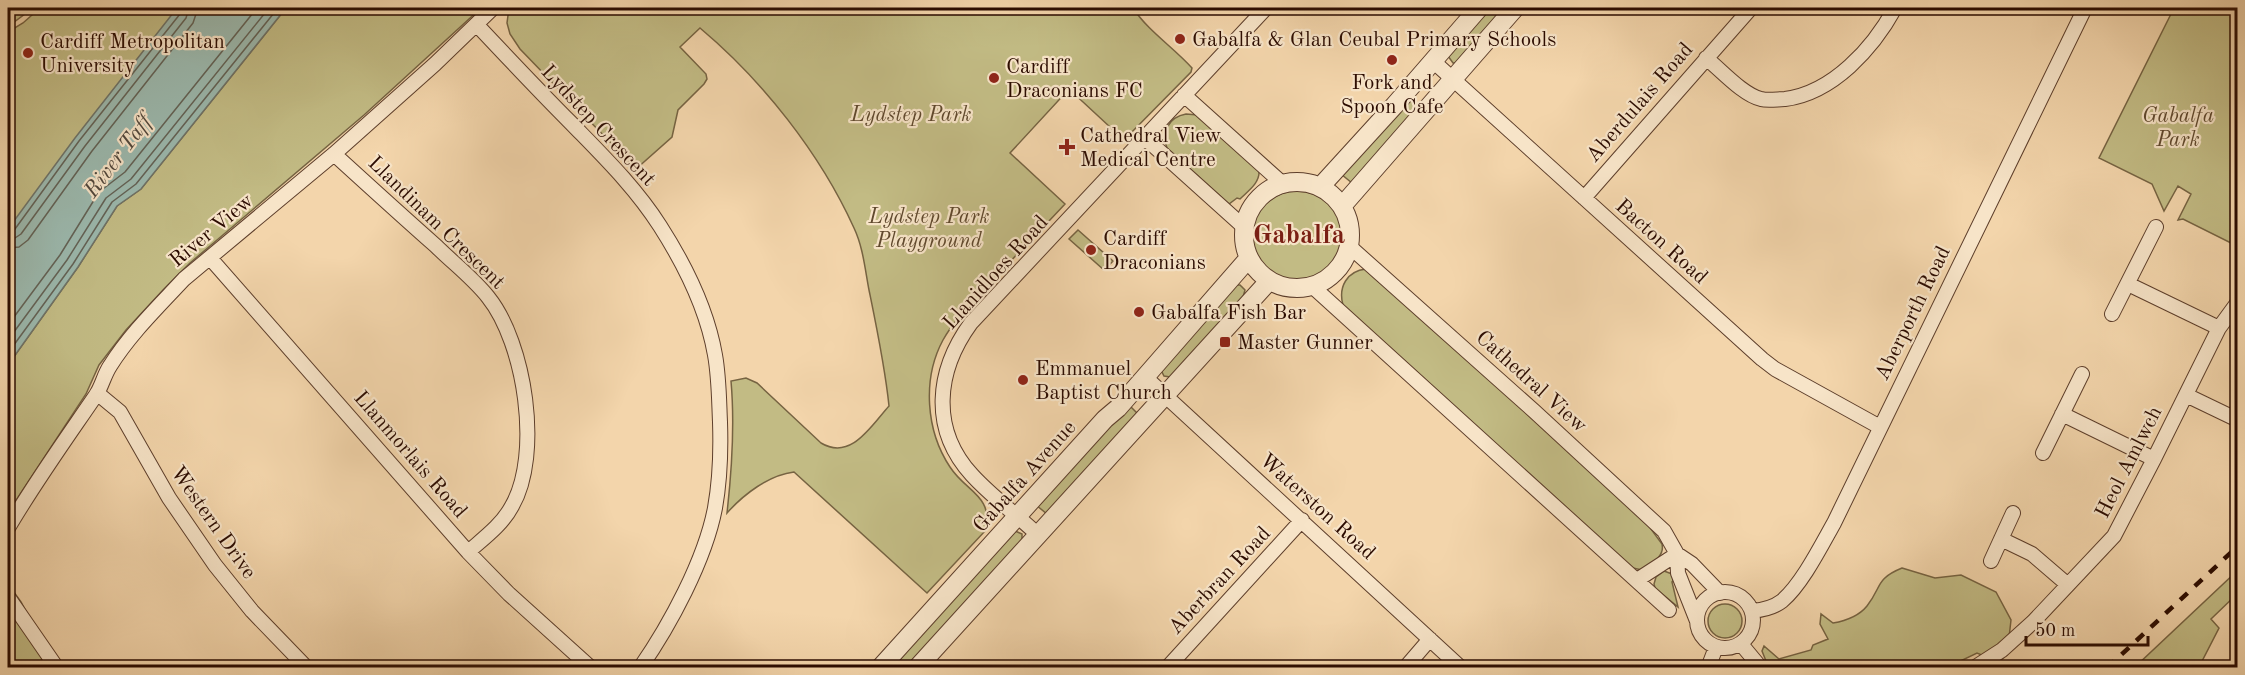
<svg xmlns="http://www.w3.org/2000/svg" width="2245" height="675" font-family="'Old Standard TT',serif">
	<rect width="100%" height="100%" fill="#f3d5ab"/>
	<filter id="stains"><feTurbulence type="fractalNoise" baseFrequency=".00333" numOctaves="4"/><feColorMatrix values="0 0 0 0 .2 0 0 0 0 .09 0 0 0 0 .02 0 0 0 .5 -.17"/></filter>
	<radialGradient id="worn" r=".72"><stop offset=".6" stop-color="#630" stop-opacity="0"/><stop offset="1" stop-color="#630" stop-opacity=".3"/></radialGradient>
	<path fill="#c2bb84" stroke="#766342" stroke-width="1.5" d="M8,8H33L10,25L8,20Z
		M40,8H189L8,235V32L23,23Z
		M286,8H481L364,115L190,263L163,290L126,330L99,365L86,394L9,511L8,513L13,515L16,520L8,538V365L78,267L117,206L141,189Z
		M509,8H1133C1148,31 1173,47 1192,68L1191,72L1124,140L1069,89L1010,153L1065,204C1039,232 1012,259 986,287C971,304 954,320 943,340C922,379 926,431 950,467C966,492 993,495 986,530L927,593L794,472C769,475 744,494 727,513C732,469 735,426 731,381L746,378L757,383L821,443C851,461 871,426 889,406C885,367 877,329 869,290C865,269 863,247 854,228C820,153 762,80 700,28L680,47L706,74L707,79L704,84L678,110L672,137L636,169L520,49L510,34L507,23Z
		M1488,8H1506L1456,63H1453L1448,56Z
		M2174,8H2237V246L2183,219L2178,220L2191,194L2178,186L2164,211L2152,184L2099,158Z
		M1409,99L1419,108L1352,183L1341,174Z
		M1186,114L1198,115L1259,171C1260,183 1248,191 1240,199L1237,198L1229,204L1167,148C1161,132 1169,117 1186,114Z
		M1252 236a45 45 0 1 1 90 0a45 45 0 1 1-90 0Z
		M1078,230L1113,261L1104,270L1069,239Z
		M1366,269L1643,518L1662,544C1665,557 1651,563 1642,570L1633,568L1343,305C1338,287 1347,271 1366,269Z
		M1236,285H1240L1245,290L1243,297L1170,377L1164,376L1161,370Z
		M1128,404L1138,414L1047,514L1036,505Z
		M1015,531L1022,534V542L907,667L889,668Z
		M1902,568L1935,578L1961,575L1996,592L2011,620L2007,655L1999,662L1977,653L1948,667L1776,668L1766,661L1762,651L1764,646L1779,659L1811,650L1813,645L1828,639L1820,624L1821,614L1833,623C1845,621 1858,617 1867,606C1882,587 1875,579 1902,568Z
		M1664,571L1672,574L1675,578L1672,582L1678,607L1655,588L1654,584L1656,577Z
		M2237,571V594L2211,619L2219,628L2199,667H2135Z
		M8,584L21,602L47,651L41,660V667H18L8,654Z
		M1708 621a17 17 0 1 1 34 0a17 17 0 1 1-34 0Z"/>
	<path fill="#9bb8ad" stroke="#6e7368" stroke-width="1.5" d="M177,8H286L141,189L117,206L78,267L8,365V229L75,138Z"/>
	<g fill="none" stroke-linecap="round" stroke-linejoin="round">
		<path stroke="#636256" stroke-width="1.5" d="M8,232L15,229L79,141L180,14L181,8
			M8,239L15,238L21,234L85,146L186,18L189,8
			M8,248L19,247L28,240L92,151L193,23L198,8
			M8,325L60,255L99,192L125,172L257,8
			M8,340L67,260L106,198L131,179L269,8
			M8,353L73,264L112,202L136,184L278,8"/>
		<defs>
			<path id="minor" d="M477,25C508,58 539,91 571,123C603,156 635,187 660,226C685,265 707,309 715,355C719,377 719,400 720,422C721,451 720,480 715,508C705,560 670,625 640,668
				M1706,58C1721,70 1743,95 1761,99C1768,101 1778,99 1785,99C1833,93 1873,48 1895,8
				M1434,62L1762,359L1775,369L1880,427
				M1184,95L1283,184
				M1145,138L1245,228
				M334,154C368,185 402,216 436,246C453,263 473,278 488,297C525,343 542,454 512,506C502,525 484,538 468,552
				M1584,198L1751,8
				M1349,246L1534,411L1664,531L1677,554L1678,573L1697,621
				M210,258L468,552L509,594L591,668
				M2128,284L2219,328
				M1312,286L1669,610
				M2112,314L2156,227
				M1145,377L1461,668
				M97,393L120,412L169,498L215,565L252,611L307,668
				M2186,395L2238,420
				M2062,414L2154,459
				M2043,453L2082,374
				M8,528C35,482 66,439 96,395C102,386 104,375 110,366C130,334 158,307 184,279L334,154L435,64L493,8
				M1037,534C1016,514 992,497 972,475C930,429 936,371 971,323L1266,8
				M2001,539L2032,554L2068,585
				M1677,554L1692,564L1720,593
				M1991,561L2013,513
				M1637,580L1677,554
				M1697 620a28 28 0 1 1 56 0a28 28 0 1 1-56 0Z
				M8,597L57,668
				M1752,611C1763,610 1773,608 1782,601C1802,584 1821,546 1834,523L2085,8
				M1741,644L1761,668
				M1167,668L1302,520
				M1405,668L1430,639
				M1708,668L1716,647
				M1974,668L2002,650L2033,622L2114,536L2154,459L2219,328L2238,302"/>
			<path id="tertiary" d="M1244 235a53 53 0 1 1 106 0a53 53 0 1 1-106 0Z
				M1321,186L1394,106L1479,8
				M1343,205L1515,8
				M880,668L1105,419L1118,408L1248,259
				M917,668L1269,281"/>
		</defs>
		<use href="#minor" stroke="#5d3e2b" stroke-width="16"/>
		<use href="#tertiary" stroke="#5d3e2b" stroke-width="20"/>
		<use href="#minor" stroke="#f7e4c8" stroke-width="14"/>
		<use href="#tertiary" stroke="#f7e4c8" stroke-width="18"/>
		<path stroke="#2b0b00" stroke-width="4.5" stroke-dasharray="10 10" stroke-linecap="butt" d="M2107,668L2238,546"/>
	</g>
	<g fill="#8f2418" stroke="#f7e4c8" stroke-width="2">
		<circle cx="1180" cy="39" r="6"/>
		<circle cx="28" cy="53" r="6"/>
		<circle cx="1392" cy="60" r="6"/>
		<circle cx="994" cy="78" r="6"/>
		<path d="M1064 138h6v6h6v6h-6v6h-6v-6h-6v-6h6z"/>
		<circle cx="1091" cy="250" r="6"/>
		<circle cx="1139" cy="312" r="6"/>
		<rect x="1219" y="336" width="12" height="12" rx="3"/>
		<circle cx="1023" cy="380" r="6"/>
	</g>
	<g text-anchor="middle" stroke-width="4.5" stroke-linejoin="round" paint-order="stroke">
		<g font-size="21" fill="#2b0b00" stroke="#f7e4c8" text-anchor="start">
			<text x="1192" y="46">Gabalfa &amp; Glan Ceubal Primary Schools</text>
			<text x="40" y="48">Cardiff Metropolitan<tspan x="40" dy="24">University</tspan></text>
			<text x="1006" y="73">Cardiff<tspan x="1006" dy="24">Draconians FC</tspan></text>
			<text x="1392" y="89" text-anchor="middle">Fork and<tspan x="1392" dy="24">Spoon Cafe</tspan></text>
			<text x="1080" y="142">Cathedral View<tspan x="1080" dy="24">Medical Centre</tspan></text>
			<text x="1103" y="245">Cardiff<tspan x="1103" dy="24">Draconians</tspan></text>
			<text x="1151" y="319">Gabalfa Fish Bar</text>
			<text x="1237" y="349">Master Gunner</text>
			<text x="1035" y="375">Emmanuel<tspan x="1035" dy="24">Baptist Church</tspan></text>
		</g>
		<g font-size="21" fill="#2b0b00" stroke="#f7e4c8">
			<text transform="translate(1639 102) rotate(-49)" y="7">Aberdulais Road</text>
			<text transform="translate(599 125) rotate(47)" y="7">Lydstep Crescent</text>
			<text transform="translate(437 222) rotate(44)" y="7">Llandinam Crescent</text>
			<text transform="translate(211 230) rotate(-40)" y="7">River View</text>
			<text transform="translate(1662 241) rotate(42)" y="7">Bacton Road</text>
			<text transform="translate(995 272) rotate(-48)" y="7">Llanidloes Road</text>
			<text transform="translate(1912 313) rotate(-64)" y="7">Aberporth Road</text>
			<text transform="translate(1532 381) rotate(42)" y="7">Cathedral View</text>
			<text transform="translate(411 454) rotate(49)" y="7">Llanmorlais Road</text>
			<text transform="translate(2128 462) rotate(-63)" y="7">Heol Amlwch</text>
			<text transform="translate(1024 476) rotate(-48)" y="7">Gabalfa Avenue</text>
			<text transform="translate(1318 506) rotate(42)" y="7">Waterston Road</text>
			<text transform="translate(214 522) rotate(55)" y="7">Western Drive</text>
			<text transform="translate(1219 580) rotate(-47)" y="7">Aberbran Road</text>
		</g>
		<g font-size="21" font-style="italic" fill="#60492e" stroke="#f7e4c8">
			<text x="911" y="121">Lydstep Park</text>
			<text x="2178" y="122">Gabalfa<tspan x="2178" dy="24">Park</tspan></text>
			<text x="929" y="223">Lydstep Park<tspan x="929" dy="24">Playground</tspan></text>
		</g>
		<g font-size="22" font-style="italic" fill="#52483d" stroke="#f7e4c8">
			<text transform="translate(117 155) rotate(-53)" y="8">River Taff</text>
		</g>
		<g font-size="27" font-weight="bold" fill="#7a1f14" stroke="#f7e4c8">
			<text x="1299" y="243">Gabalfa</text>
		</g>
	</g>
	<rect width="2245" height="675" fill="none" stroke="#f3d5ab" stroke-width="30"/>
	<rect x="9" y="9" width="2227" height="657" fill="none" stroke="#2b0b00" stroke-width="3"/>
	<rect x="15" y="15" width="2215" height="645" fill="none" stroke="#2b0b00" stroke-width="1.5"/>
	<path d="M2026 636v9h122v-9" fill="none" stroke="#2b0b00" stroke-width="3"/>
	<text x="2035" y="636" font-size="18" fill="#2b0b00" stroke="#f7e4c8" stroke-width="4.5" paint-order="stroke">50 m</text>
	<rect width="100%" height="100%" filter="url(#stains)"/>
	<rect width="100%" height="100%" fill="url(#worn)"/>
</svg>
